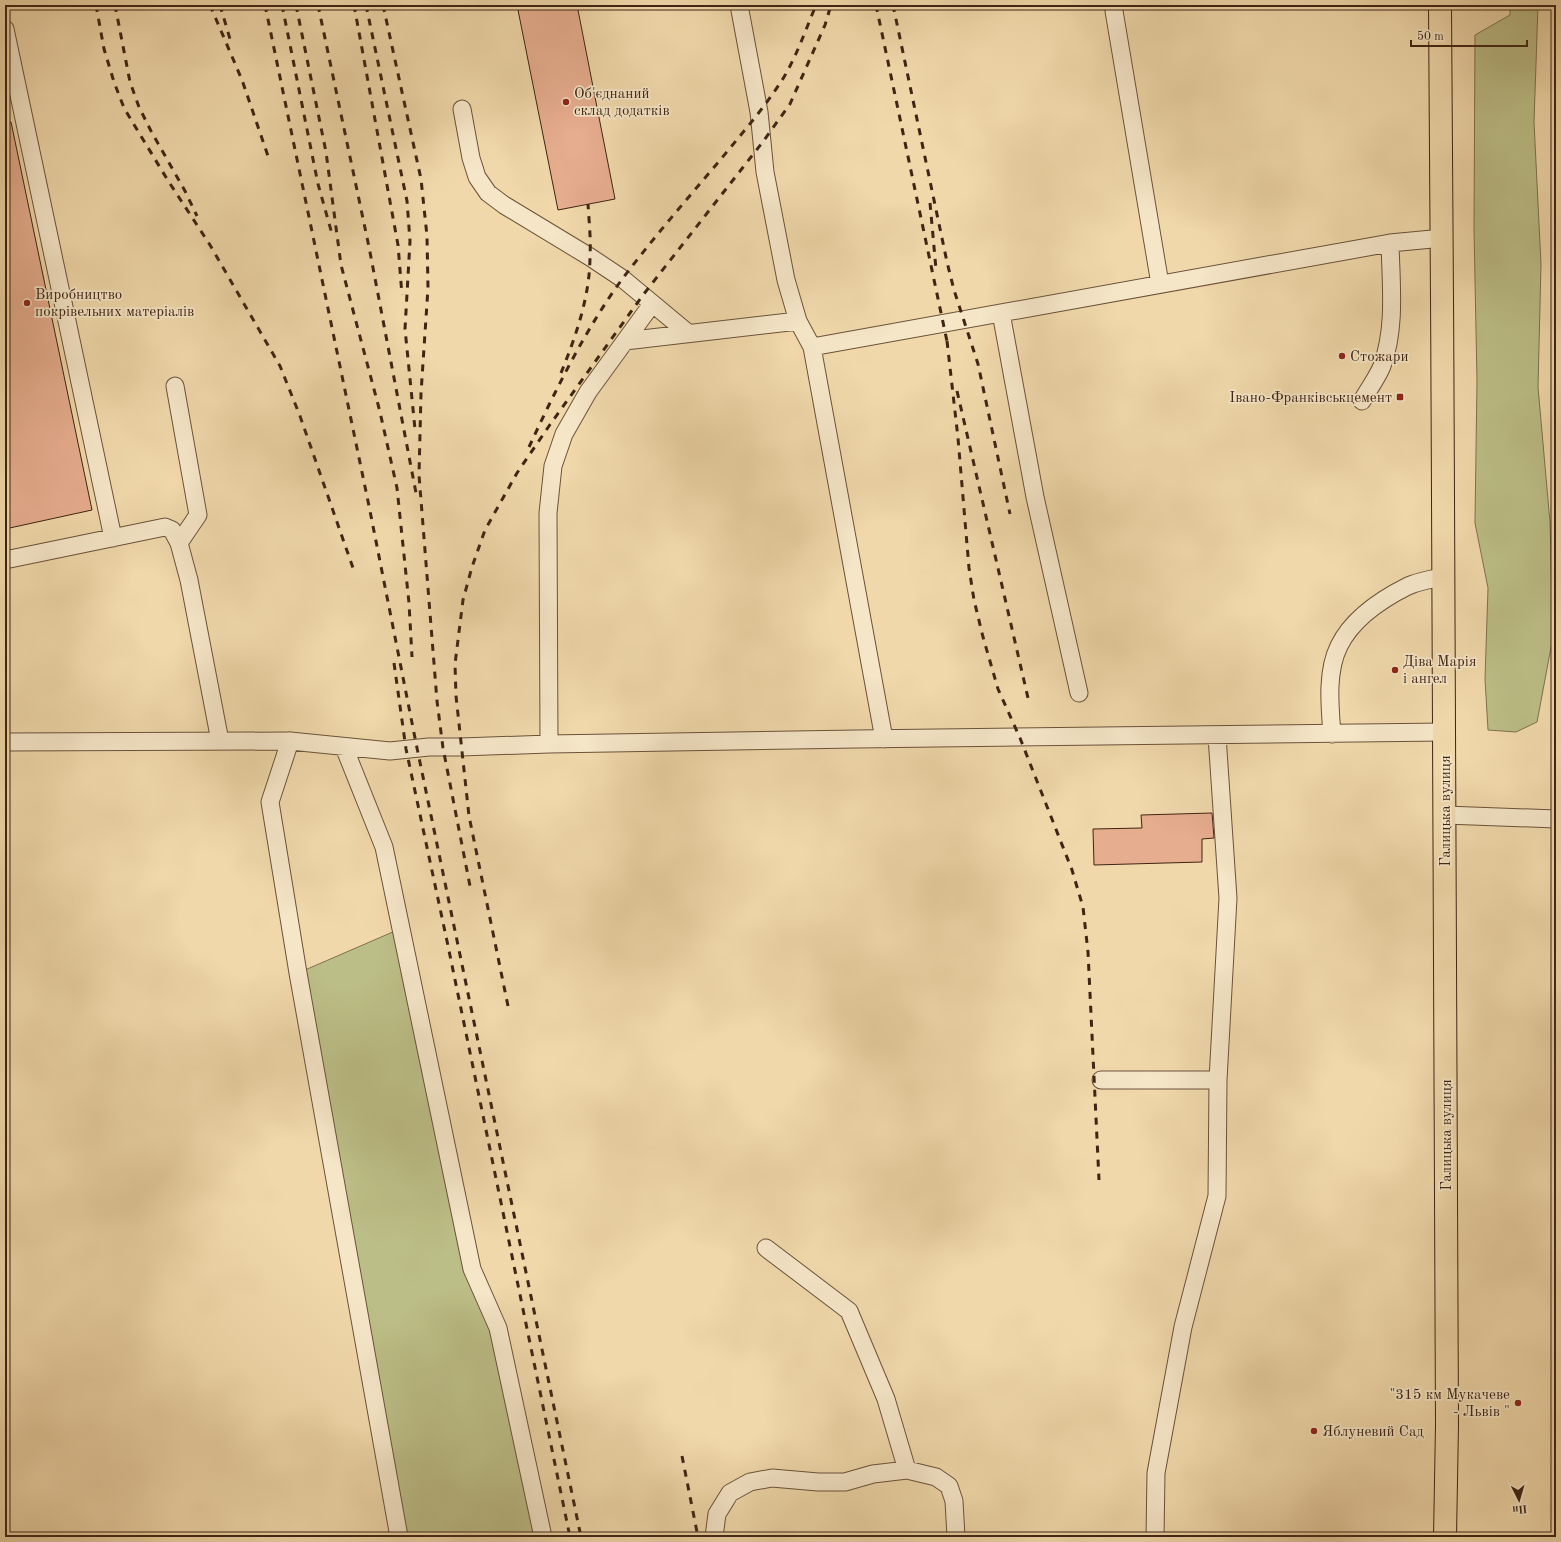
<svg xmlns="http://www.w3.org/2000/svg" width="1561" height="1542" font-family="'Old Standard TT',serif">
	<rect width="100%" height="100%" fill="#f0d8aa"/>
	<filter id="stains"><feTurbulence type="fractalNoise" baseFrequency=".005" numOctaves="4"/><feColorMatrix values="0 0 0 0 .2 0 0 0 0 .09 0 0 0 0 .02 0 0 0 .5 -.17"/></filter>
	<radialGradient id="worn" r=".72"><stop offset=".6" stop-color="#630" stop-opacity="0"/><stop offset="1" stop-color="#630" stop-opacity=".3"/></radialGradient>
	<path fill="#bcbe87" stroke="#7e724e" d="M1510,5H1538L1534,122L1541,264L1538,387L1550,522L1553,637L1537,722L1516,732L1488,730L1485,679L1488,588L1475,523L1477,381L1474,228L1475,35L1510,15Z
		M402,928L472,1269L498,1328L535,1537H399L298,973Z"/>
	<path fill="#e6ad8e" stroke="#3f2514" d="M517,5H577L615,199L558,210Z
		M11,122L92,510L5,529V123Z
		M1212,813L1214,838L1202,839V862L1094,865L1093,829L1142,828L1141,815Z"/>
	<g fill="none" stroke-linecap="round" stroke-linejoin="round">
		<defs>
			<path id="minor" d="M739,5L759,112L765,172L786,280L798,321L812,347L1390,243L1443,238
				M1113,5L1160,284
				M5,29L113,538
				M462,109L471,158L477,177L488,193L504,205L590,257L623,279L688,333
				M1001,313L1035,497L1079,693
				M625,341L798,321
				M812,347L884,739
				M175,386L198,515L179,543
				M1362,401C1368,390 1377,378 1382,366C1396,328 1391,284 1390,243
				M5,560L165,527L172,530L179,543L189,580L220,741
				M1332,734C1330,707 1326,672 1339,646C1352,619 1382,599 1408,586C1419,581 1431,579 1443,577
				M290,741L270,802L298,973L399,1537
				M5,742L290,741L390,751L429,747H461L549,744L857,739L1445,732
				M549,744L548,513L553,466L564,434L588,392L652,304
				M344,747L384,847L472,1269L498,1328L543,1537
				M1445,815L1556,819
				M1101,1080H1218
				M766,1248L849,1311L886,1399L907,1470
				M714,1537L717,1514L730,1493L750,1482L772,1478L818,1482H845L873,1474L907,1470L936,1477L949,1486L954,1501L956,1537
				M1155,1537L1156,1473L1183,1327L1217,1196L1218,1080L1228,898L1217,736"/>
			<path id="major" d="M1440,5C1442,169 1442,333 1443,497C1444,807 1446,1116 1447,1425L1445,1537"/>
		</defs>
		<use href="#minor" stroke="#6b523a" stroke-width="19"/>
		<use href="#major" stroke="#3f2514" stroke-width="24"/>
		<use href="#minor" stroke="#f5e6c8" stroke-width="17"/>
		<use href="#major" stroke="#f0d8aa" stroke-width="22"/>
		<path stroke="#3f2514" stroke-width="3" stroke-dasharray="7 7" stroke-linecap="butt" d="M96,5L104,49L114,82L124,108L167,179L210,245L280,366L300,416L353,568
			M115,5L130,82L139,107L151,131L185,191L197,216
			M210,5L242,80L268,156
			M220,5L230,39
			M265,5L369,506L417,748L581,1537
			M282,5L318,184L332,234
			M296,5L326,152L341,265L380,412L397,488L409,603L412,657
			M318,5L369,247L416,493
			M354,5L398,245L402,295
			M366,5L407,201L410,241L405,329L415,429
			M383,5L421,179L427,236L428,288L421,393L419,475L437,701L443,748L470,886
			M876,5L948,346
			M893,5L947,262L954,290L978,364L1010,514
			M930,203L936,269
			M947,341L958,438L969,568L974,600L983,637L998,689L1020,738L1072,870L1083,907L1088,952L1099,1180
			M561,373C576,336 590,296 590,256C591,239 589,221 588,204
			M957,391L1028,698
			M529,447C555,391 586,328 623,278C654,237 688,198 721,159C743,132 766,106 784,77C797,55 806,29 816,5
			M394,663L406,749L447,941L570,1537
			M508,1006L469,816L456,696L455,664L463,600L472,567L485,530L517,473L549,426L643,295L762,143L790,104L825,25L831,5
			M682,1456L698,1537"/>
	</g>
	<g fill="#8f2418" stroke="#f5e6c8" stroke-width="1.5">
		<circle cx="566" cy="102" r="4"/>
		<circle cx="27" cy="303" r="4"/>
		<circle cx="1342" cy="356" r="4"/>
		<rect x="1396" y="393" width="8" height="8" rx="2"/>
		<circle cx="1395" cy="670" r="4"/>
		<circle cx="1518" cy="1403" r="4"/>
		<circle cx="1314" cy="1431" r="4"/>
	</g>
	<g text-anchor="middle" stroke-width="3.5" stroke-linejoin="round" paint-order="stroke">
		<g font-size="15" fill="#3f2514" stroke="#f5e6c8" text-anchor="start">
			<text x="574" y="98">Об'єднаний<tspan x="574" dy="17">склад додатків</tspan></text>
			<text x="35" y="299">Виробництво<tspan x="35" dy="17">покрівельних матеріалів</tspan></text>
			<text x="1350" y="361">Стожари</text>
			<text x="1392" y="402" text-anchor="end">Івано-Франківськцемент</text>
			<text x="1403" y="666">Діва Марія<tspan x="1403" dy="17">і ангел</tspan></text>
			<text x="1510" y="1399" text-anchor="end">"315 км Мукачеве<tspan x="1510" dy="17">- Львів "</tspan></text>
			<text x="1322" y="1436">Яблуневий Сад</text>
		</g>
		<g font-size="15" fill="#3f2514" stroke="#f5e6c8">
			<text transform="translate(1445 811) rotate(-90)" y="5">Галицька вулиця</text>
			<text transform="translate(1446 1135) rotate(-90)" y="5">Галицька вулиця</text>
		</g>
	</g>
	<rect width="1561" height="1542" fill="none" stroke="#f0d8aa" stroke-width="20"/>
	<rect x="6" y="6" width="1549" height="1530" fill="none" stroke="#3f2514" stroke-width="2"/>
	<rect x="10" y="10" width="1541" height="1522" fill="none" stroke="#3f2514"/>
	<g transform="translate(1519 1500) rotate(175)" stroke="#f5e6c8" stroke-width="3" paint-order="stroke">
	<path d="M0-3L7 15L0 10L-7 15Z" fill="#3f2514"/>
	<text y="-6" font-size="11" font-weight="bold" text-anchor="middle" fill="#3f2514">Пн</text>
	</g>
	<path d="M1411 40v6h116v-6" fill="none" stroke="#3f2514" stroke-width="2"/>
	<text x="1417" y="40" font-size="12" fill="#3f2514" stroke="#f5e6c8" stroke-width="3" paint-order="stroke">50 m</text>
	<rect width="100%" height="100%" filter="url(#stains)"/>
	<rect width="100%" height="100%" fill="url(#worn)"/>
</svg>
